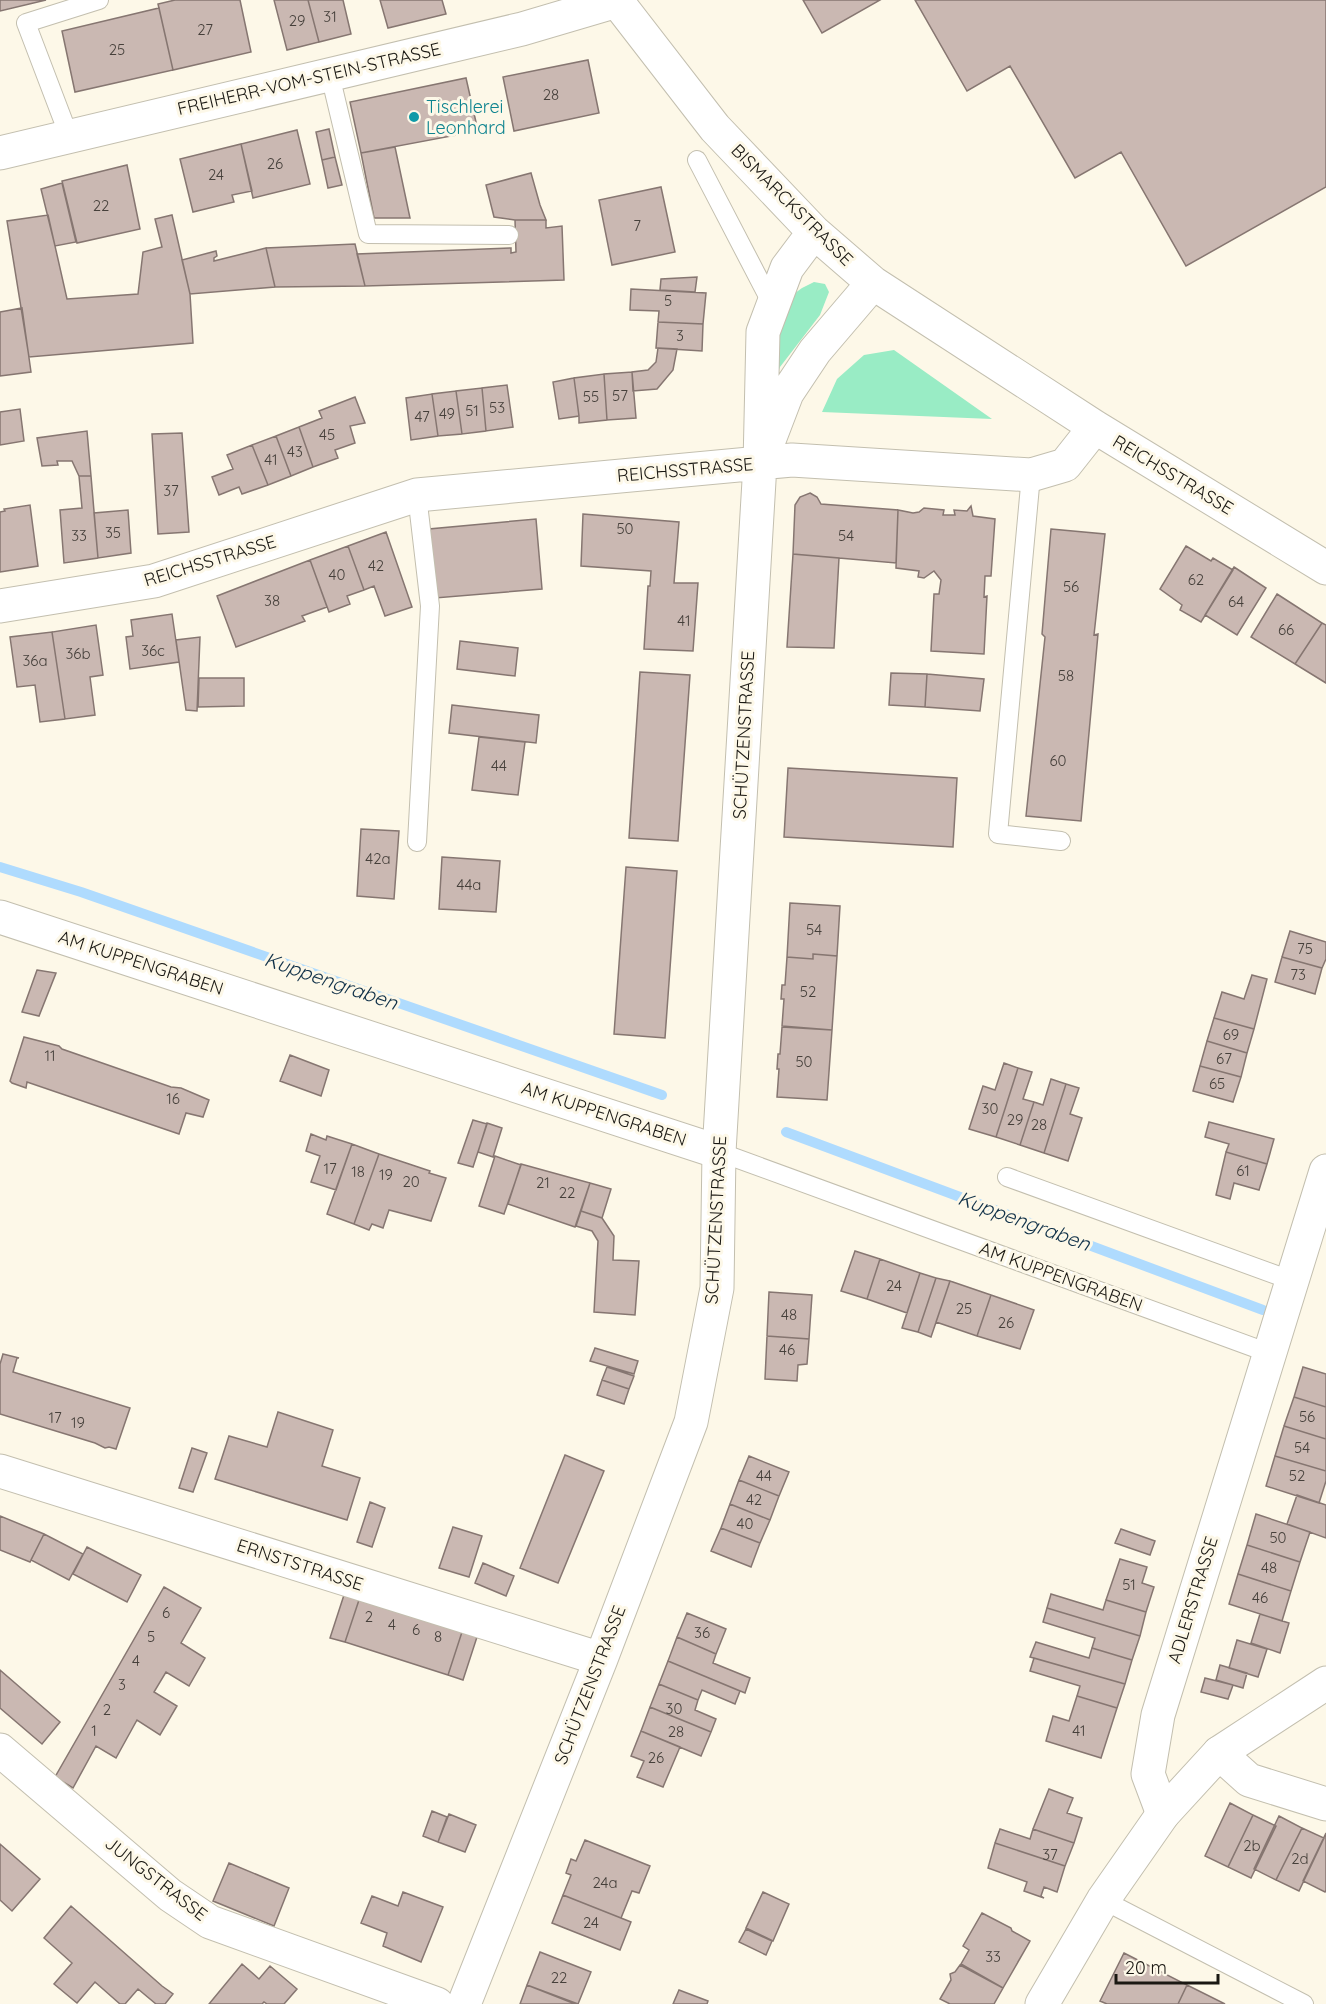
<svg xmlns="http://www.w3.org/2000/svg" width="1326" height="2004" font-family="Quicksand,sans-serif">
	<rect width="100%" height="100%" fill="#fdf8e8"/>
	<path fill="#99ecc5" d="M814,282L825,284L829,292L820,315L780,367L768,397V374L791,296L802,288Z
		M894,350L992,419L822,412L837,379L864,355Z"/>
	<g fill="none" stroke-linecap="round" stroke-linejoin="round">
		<path stroke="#afdbfe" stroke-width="10" d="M0,867L81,892L662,1095
			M786,1132L1263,1310"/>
	</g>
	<path fill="#cab8b2" stroke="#867671" stroke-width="1.5" d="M0,0H46L0,11Z
		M175,0H240L251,52L173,70L158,4Z
		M274,0H308L319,42L287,50Z
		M308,0H343L351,34L319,42Z
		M380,0H442L446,14L388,28Z
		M803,0H880L822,33Z
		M915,0H1326V187L1186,266L1121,152L1075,178L1010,66L967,91Z
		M159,8L173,70L75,92L62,31Z
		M588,60L599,113L514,131L503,77Z
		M466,78L478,131L361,153L350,102Z
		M329,129L335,157L322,160L316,132Z
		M297,130L310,184L253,198L241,144Z
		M241,144L252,191L232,195L234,202L193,212L180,159Z
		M395,147L410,218H374L361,153Z
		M335,157L342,185L328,188L322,160Z
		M127,165L140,229L77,243L62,181Z
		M531,173L540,205L546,220H515L494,217L486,185Z
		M62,183L76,242L55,246L41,189Z
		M661,187L675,252L612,265L599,200Z
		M48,215L67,299L138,294L143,252L162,247L155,219L172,215L190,294L193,343L29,357L7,221Z
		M515,220H546V228L562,226L564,280L365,286L357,254L511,248V253L516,252Z
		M355,244L365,286L275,287L266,248Z
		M266,248L275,287L190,294L182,260L216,251L217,256L214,258V261Z
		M697,277L695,292L660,290L661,279Z
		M631,289L706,293L703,324L658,322L659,311L630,310Z
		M22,308L31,372L0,376V312Z
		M658,322L703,324L702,351L656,348Z
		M658,348L677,349L673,370L657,389L633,391L632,372L648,370L656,362Z
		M632,372L636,418L607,420L604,374Z
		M604,374L607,420L579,423V416L574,378Z
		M574,378L579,416L559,419L553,382Z
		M507,385L513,427L486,431L482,388Z
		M482,388L486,431L462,434L456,391Z
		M456,391L462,434L438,436L432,394Z
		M432,394L438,436L411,440L406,398Z
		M355,397L365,423L350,426L355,443L335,450L338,458L313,467L299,427L322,418L319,411Z
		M20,409L24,441L0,445V412Z
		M299,427L313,467L291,476L276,436Z
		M87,431L91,476H79L72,461H57L58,465L42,466L37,438Z
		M182,433L189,532L158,534L152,434Z
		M276,436L291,476L268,485L252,445Z
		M252,445L268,485L242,494L239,487L219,495L212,477L233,469L227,455Z
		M79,476H91L98,558L64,563L60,510L82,508Z
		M810,493L817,497L821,504L898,510L896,563L793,554L795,505L800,497Z
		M30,505L38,566L0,572V512L5,511L4,509Z
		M971,506L973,516L995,519L991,576H985L984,597L987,596L984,654L931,651L934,594H939L941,580L934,571L924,578L918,577L919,571L896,568L898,510L913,513L919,512L924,508L944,510L943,515H955L954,510L967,511Z
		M128,510L131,553L98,558L94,513Z
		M583,514L679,522L674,583H698L693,651L644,649L648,586H650L651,571L581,566Z
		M536,519L542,589L435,598L429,529Z
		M1051,529L1105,534L1094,635L1098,634L1081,821L1026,816L1045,637L1042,634Z
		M386,532L412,607L385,616L374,586L364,590L348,546Z
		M348,546L364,590L347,596L350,604L329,612L310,560Z
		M1186,546L1211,561L1213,558L1233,570L1201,622L1180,610L1182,605L1160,589Z
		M793,554L839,558L834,648L787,647Z
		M310,560L327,607L302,616L305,621L236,647L217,596Z
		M1234,567L1266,588L1237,635L1205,615Z
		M1277,594L1322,623L1295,664L1251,637Z
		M172,614L179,662L130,669L126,637L133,636L131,620Z
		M1322,623L1326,625V683L1295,664Z
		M96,625L103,675L90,677L95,715L65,719L52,632Z
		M52,632L65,719L40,722L35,685L17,687L10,637Z
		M200,637L197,711L186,710L176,640Z
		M460,641L518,648L515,676L457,669Z
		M640,672L690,675L678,841L629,838Z
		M891,673L927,674L925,707L889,705Z
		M927,674L984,679L980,711L925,707Z
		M199,678H244V706L198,707Z
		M452,705L539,715L536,743L449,733Z
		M479,737L525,742L518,795L472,790Z
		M788,768L957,778L953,847L784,837Z
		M361,829L399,831L394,899L357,896Z
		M442,857L500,861L496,912L439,909Z
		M626,867L677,871L665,1038L614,1034Z
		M790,903L840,906L837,956L813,954V959L787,957Z
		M1290,931L1326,942V959L1322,968L1282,957Z
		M813,954L837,956L832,1030L782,1026L784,999H781L782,985H785L787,957L813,959Z
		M1282,957L1322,968L1315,994L1275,982Z
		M37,970L56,973L39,1016L22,1012Z
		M1252,975L1267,979L1254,1029L1214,1018L1222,992L1244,999Z
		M1214,1018L1254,1029L1247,1053L1207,1041Z
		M782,1027L832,1030L827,1100L777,1097L779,1069H777L778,1054H780Z
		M24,1037L59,1046L62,1049L171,1087L181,1088L209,1100L203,1117L186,1113L179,1134L27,1082L26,1088L12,1083L10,1081Z
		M1207,1041L1247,1053L1241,1077L1200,1066Z
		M290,1055L329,1070L321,1096L280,1081Z
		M1004,1063L1018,1068L996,1137L969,1129L983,1086L995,1090Z
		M1200,1066L1241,1077L1233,1102L1193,1091Z
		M1018,1068L1032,1072L1023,1099L1034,1102L1020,1145L996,1137Z
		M1051,1079L1066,1084L1044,1153L1020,1145L1034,1102L1043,1105Z
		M1066,1084L1079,1088L1070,1114L1082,1118L1068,1161L1044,1153Z
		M473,1120L487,1124L473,1167L458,1163Z
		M1209,1122L1274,1139L1267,1164L1226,1152L1229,1144L1205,1137Z
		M487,1123L502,1128L493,1157L478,1152Z
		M311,1134L326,1140L327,1136L352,1144L336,1190L311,1182L320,1156L306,1151Z
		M352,1144L379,1154L354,1224L327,1214Z
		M1226,1152L1267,1164L1259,1190L1234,1183L1230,1199L1216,1195Z
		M379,1154L430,1171L429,1173L446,1178L431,1221L389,1210L383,1228L372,1224L369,1230L354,1224Z
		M495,1156L521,1165L504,1214L479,1206Z
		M521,1164L590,1183L575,1227L508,1204Z
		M590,1183L611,1189L602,1218L581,1211Z
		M581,1211L602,1218L614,1236L613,1260L639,1261L635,1315L594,1312L598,1241L592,1231L576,1226Z
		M855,1251L880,1259L867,1299L841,1291Z
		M880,1259L920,1273L907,1313L867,1299Z
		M920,1273L936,1278L918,1332L902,1328Z
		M936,1278L950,1281L931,1337L918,1332Z
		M950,1281L991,1295L977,1336L936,1322Z
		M769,1292L812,1295L809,1339L767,1336Z
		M991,1295L1034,1310L1020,1349L977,1336Z
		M767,1336L809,1339L807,1364L798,1365L797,1381L765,1379Z
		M595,1348L638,1361L634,1374L590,1361Z
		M3,1354L19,1358H17L13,1372L130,1408L116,1449L109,1447L105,1448L95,1443L0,1414V1364Z
		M607,1367L634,1376L629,1389L602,1380Z
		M1303,1367L1326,1374V1407L1294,1397Z
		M602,1380L629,1389L624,1404L597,1395Z
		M1294,1397L1326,1407V1439L1284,1426Z
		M278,1412L333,1430L322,1466L360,1478L347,1520L215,1479L229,1436L267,1447Z
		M1284,1426L1326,1439V1471L1275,1456Z
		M192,1448L207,1453L193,1492L179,1488Z
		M565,1455L604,1471L558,1583L520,1568Z
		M749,1456L789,1472L779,1496L739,1480Z
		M1275,1456L1326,1471V1481L1319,1503L1266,1486Z
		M739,1480L779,1496L770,1520L730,1504Z
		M1297,1495L1326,1505V1538L1287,1524Z
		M370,1502L385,1508L372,1547L357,1542Z
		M730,1504L770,1520L760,1543L721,1528Z
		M1256,1514L1310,1532L1300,1562L1247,1545Z
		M0,1516L44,1534L30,1562L0,1550Z
		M453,1527L482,1536L469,1577L439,1568Z
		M721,1528L760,1543L751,1567L711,1551Z
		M1121,1529L1155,1541L1150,1555L1115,1543Z
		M44,1534L83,1554L69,1580L31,1560Z
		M1247,1545L1300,1562L1291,1591L1238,1574Z
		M87,1547L141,1575L127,1602L73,1574Z
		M1120,1559L1147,1567L1142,1583L1154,1587L1146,1612L1106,1600Z
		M483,1563L514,1576L506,1596L475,1583Z
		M1238,1574L1291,1591L1282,1621L1229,1604Z
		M164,1587L201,1608L181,1643L205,1658L189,1686L166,1672L154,1692L177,1706L160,1735L137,1720L116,1758L96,1746L73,1788L55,1777Z
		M1051,1594L1103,1610L1106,1600L1146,1612L1140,1636L1047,1608Z
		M344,1595L359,1600L345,1642L330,1638Z
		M359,1600L462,1632L448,1675L345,1642Z
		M1047,1608L1140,1636L1132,1660L1092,1648L1095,1638L1043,1622Z
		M687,1613L726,1629L716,1654L677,1637Z
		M1260,1614L1289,1623L1280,1653L1251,1643Z
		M462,1632L477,1637L463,1680L448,1675Z
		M677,1637L716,1654L713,1663L750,1678L745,1693L668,1661Z
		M1237,1640L1267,1649L1258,1677L1229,1668Z
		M1036,1642L1089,1658L1092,1648L1132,1660L1125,1684L1030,1657Z
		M1034,1658L1125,1684L1117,1708L1077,1696L1080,1686L1030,1671Z
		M668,1661L740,1691L735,1704L702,1690L698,1700L659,1684Z
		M1220,1665L1247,1673L1243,1688L1216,1680Z
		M0,1670L60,1722L42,1744L0,1708Z
		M1205,1678L1233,1685L1228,1699L1201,1692Z
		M659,1684L698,1700L695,1710L716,1719L711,1732L650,1707Z
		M1077,1696L1117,1708L1101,1758L1046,1741L1053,1716L1069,1721Z
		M650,1707L711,1732L701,1756L641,1731Z
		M641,1731L680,1747L663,1787L637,1777L644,1761L631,1756Z
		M1049,1789L1073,1798L1067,1813L1082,1818L1074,1843L1033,1829Z
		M1230,1803L1253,1815L1228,1867L1205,1856Z
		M432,1811L447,1817L438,1842L423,1836Z
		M449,1814L476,1825L465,1852L438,1842Z
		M1253,1815L1276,1826L1251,1878L1228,1867Z
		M1279,1816L1302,1828L1276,1880L1254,1869Z
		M1302,1828L1324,1838L1299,1891L1276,1880Z
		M1000,1829L1030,1839L1033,1829L1074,1843L1065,1866L995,1843Z
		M1326,1833V1890L1325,1892L1303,1881Z
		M585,1840L650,1866L639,1893L632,1891L621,1918L563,1895L571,1875L566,1873L571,1859L576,1861Z
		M995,1843L1065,1866L1057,1892L1044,1887L1041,1896L1044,1898L1024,1891L1027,1882L988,1868Z
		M0,1844L40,1879L12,1911L0,1900Z
		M229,1863L289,1888L274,1926L213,1901Z
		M403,1892L443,1907L421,1962L383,1946L387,1933L361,1923L372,1896L398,1906Z
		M763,1892L789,1904L773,1941L746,1928Z
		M563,1895L631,1922L620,1950L552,1923Z
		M71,1906L162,1986L173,1994L165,2004H156L138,1989L125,2004H120L95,1982L77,2003L54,1984L72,1963L44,1938Z
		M982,1913L1011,1928L1012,1931L1030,1941L1003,1988L961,1964L969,1950L963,1946Z
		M746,1929L772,1941L766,1955L739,1942Z
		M540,1952L591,1972L578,2004L527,1985Z
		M1124,1953L1187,1985L1178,2004H1107L1100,2001Z
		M242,1964L259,1979L270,1966L297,1989L284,2004H267L264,2002L262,2004H209Z
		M960,1965L1003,1988L994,2004H950L940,1999L951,1980L950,1974L955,1972Z
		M527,1985L575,2004H520Z
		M1187,1985L1225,2004H1178Z
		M679,1990L708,2001L707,2004H673Z"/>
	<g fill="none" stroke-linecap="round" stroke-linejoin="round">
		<defs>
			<path id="service" d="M330,75L368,234L509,235
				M69,136L26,23L99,0
				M697,160L773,306
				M1031,475L998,834L1061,841
				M417,842L430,606L417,495
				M719,1152L1269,1353
				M1007,1177L1293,1281
				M1103,1900L1304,2004"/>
			<path id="minor" d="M616,0L715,128L814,232L873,283L1095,427L1326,568
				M0,153L522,29L617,1
				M769,440L787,393L815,351L873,283
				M0,606L154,581L417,495L792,460L1031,475L1065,465L1095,427
				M0,917L719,1152
				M0,1471L601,1659
				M0,1750L170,1895L210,1922L437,2004
				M1219,1753L1249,1780L1326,1804
				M1163,1814L1148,1774L1158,1715L1326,1171
				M464,2004L601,1659L691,1422L717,1288L719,1152L760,464L763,332L787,268L814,232"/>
			<path id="tertiary" d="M1042,2004L1103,1900L1163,1814L1219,1753L1326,1683"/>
		</defs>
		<use href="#service" stroke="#c3bfaf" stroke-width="20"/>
		<use href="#minor" stroke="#c3bfaf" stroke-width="35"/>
		<use href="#tertiary" stroke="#c3bfaf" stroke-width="35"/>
		<use href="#service" stroke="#fff" stroke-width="18"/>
		<use href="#minor" stroke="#fff" stroke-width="33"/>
		<use href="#tertiary" stroke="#fff" stroke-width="33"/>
	</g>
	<circle fill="#0f9aa8" stroke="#fdf8e8" stroke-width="2" cx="414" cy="117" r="6"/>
	<g text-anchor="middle" stroke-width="6" stroke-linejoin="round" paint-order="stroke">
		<g font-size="15" fill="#46403b">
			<text x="330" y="22">31</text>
			<text x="297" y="26">29</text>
			<text x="205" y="35">27</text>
			<text x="117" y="55">25</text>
			<text x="551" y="100">28</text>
			<text x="275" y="169">26</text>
			<text x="216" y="180">24</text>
			<text x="101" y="211">22</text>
			<text x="637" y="231">7</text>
			<text x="668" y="306">5</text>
			<text x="680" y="341">3</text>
			<text x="620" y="401">57</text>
			<text x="591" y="402">55</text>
			<text x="497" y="413">53</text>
			<text x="472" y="416">51</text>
			<text x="447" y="419">49</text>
			<text x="422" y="422">47</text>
			<text x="327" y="440">45</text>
			<text x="295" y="457">43</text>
			<text x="271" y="465">41</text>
			<text x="171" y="496">37</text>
			<text x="625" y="534">50</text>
			<text x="113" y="538">35</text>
			<text x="79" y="541">33</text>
			<text x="846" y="541">54</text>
			<text x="376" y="571">42</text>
			<text x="337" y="580">40</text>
			<text x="1196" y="585">62</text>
			<text x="1071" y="592">56</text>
			<text x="272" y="606">38</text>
			<text x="1236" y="607">64</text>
			<text x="684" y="626">41</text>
			<text x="1286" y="635">66</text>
			<text x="153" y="656">36c</text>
			<text x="78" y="659">36b</text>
			<text x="35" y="666">36a</text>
			<text x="1066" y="681">58</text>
			<text x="1058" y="766">60</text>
			<text x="499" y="771">44</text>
			<text x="378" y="864">42a</text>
			<text x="469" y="890">44a</text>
			<text x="814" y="935">54</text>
			<text x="1305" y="954">75</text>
			<text x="1298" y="980">73</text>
			<text x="808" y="997">52</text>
			<text x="1231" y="1040">69</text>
			<text x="50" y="1061">11</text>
			<text x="1224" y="1064">67</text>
			<text x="804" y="1067">50</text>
			<text x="1217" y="1089">65</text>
			<text x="173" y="1104">16</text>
			<text x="990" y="1114">30</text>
			<text x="1015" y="1125">29</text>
			<text x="1039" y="1130">28</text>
			<text x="330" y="1174">17</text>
			<text x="1243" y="1176">61</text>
			<text x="358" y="1177">18</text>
			<text x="386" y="1180">19</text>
			<text x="411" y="1187">20</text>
			<text x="543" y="1188">21</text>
			<text x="567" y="1198">22</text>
			<text x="894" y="1291">24</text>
			<text x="964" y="1314">25</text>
			<text x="789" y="1320">48</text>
			<text x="1006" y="1328">26</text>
			<text x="787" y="1355">46</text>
			<text x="1307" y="1422">56</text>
			<text x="55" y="1423">17</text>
			<text x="78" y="1428">19</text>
			<text x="1302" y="1453">54</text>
			<text x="764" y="1481">44</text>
			<text x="1297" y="1481">52</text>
			<text x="754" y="1505">42</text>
			<text x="745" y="1529">40</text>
			<text x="1278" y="1543">50</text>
			<text x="1269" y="1573">48</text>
			<text x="1129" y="1590">51</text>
			<text x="1260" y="1603">46</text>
			<text x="166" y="1618">6</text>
			<text x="369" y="1622">2</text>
			<text x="392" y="1630">4</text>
			<text x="416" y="1635">6</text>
			<text x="702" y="1638">36</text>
			<text x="151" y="1642">5</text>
			<text x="438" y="1642">8</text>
			<text x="136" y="1666">4</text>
			<text x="122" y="1690">3</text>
			<text x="674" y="1714">30</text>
			<text x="107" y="1715">2</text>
			<text x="94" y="1736">1</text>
			<text x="1079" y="1736">41</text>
			<text x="676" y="1737">28</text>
			<text x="656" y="1763">26</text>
			<text x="1252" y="1851">2b</text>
			<text x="1050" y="1860">37</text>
			<text x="1300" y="1864">2d</text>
			<text x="605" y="1888">24a</text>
			<text x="591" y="1928">24</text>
			<text x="993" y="1962">33</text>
			<text x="559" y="1983">22</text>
		</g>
		<g font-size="18" fill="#1a1813" stroke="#fdf8e8">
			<text transform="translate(309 79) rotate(-13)" y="6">FREIHERR-VOM-STEIN-STRASSE</text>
			<text transform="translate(792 205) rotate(45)" y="6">BISMARCKSTRASSE</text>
			<text transform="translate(685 470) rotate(-5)" y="6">REICHSSTRASSE</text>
			<text transform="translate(1173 475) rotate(31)" y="6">REICHSSTRASSE</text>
			<text transform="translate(210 561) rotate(-17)" y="6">REICHSSTRASSE</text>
			<text transform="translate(744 735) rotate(-87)" y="6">SCHÜTZENSTRASSE</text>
			<text transform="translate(141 963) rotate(18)" y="6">AM KUPPENGRABEN</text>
			<text transform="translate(604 1114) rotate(18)" y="6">AM KUPPENGRABEN</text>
			<text transform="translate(716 1220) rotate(-87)" y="6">SCHÜTZENSTRASSE</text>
			<text transform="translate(1061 1277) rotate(20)" y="6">AM KUPPENGRABEN</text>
			<text transform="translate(300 1565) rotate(18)" y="6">ERNSTSTRASSE</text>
			<text transform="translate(1193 1600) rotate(-73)" y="6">ADLERSTRASSE</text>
			<text transform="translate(590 1685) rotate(-69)" y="6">SCHÜTZENSTRASSE</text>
			<text transform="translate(156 1879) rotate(38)" y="6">JUNGSTRASSE</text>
		</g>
		<g font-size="18" fill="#0d838f" stroke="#fdf8e8" text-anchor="start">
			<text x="426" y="113">Tischlerei<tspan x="426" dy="21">Leonhard</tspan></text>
		</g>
		<g font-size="20" font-style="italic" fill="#0f3048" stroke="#fdf8e8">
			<text transform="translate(331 981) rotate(19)" y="7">Kuppengraben</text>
			<text transform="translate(1024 1221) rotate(20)" y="7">Kuppengraben</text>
		</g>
	</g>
	<path d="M1116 1974v9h102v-9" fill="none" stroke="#1a1813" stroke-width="3"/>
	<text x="1125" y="1974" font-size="18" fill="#1a1813" stroke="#fdf8e8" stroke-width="4.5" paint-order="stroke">20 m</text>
</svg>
